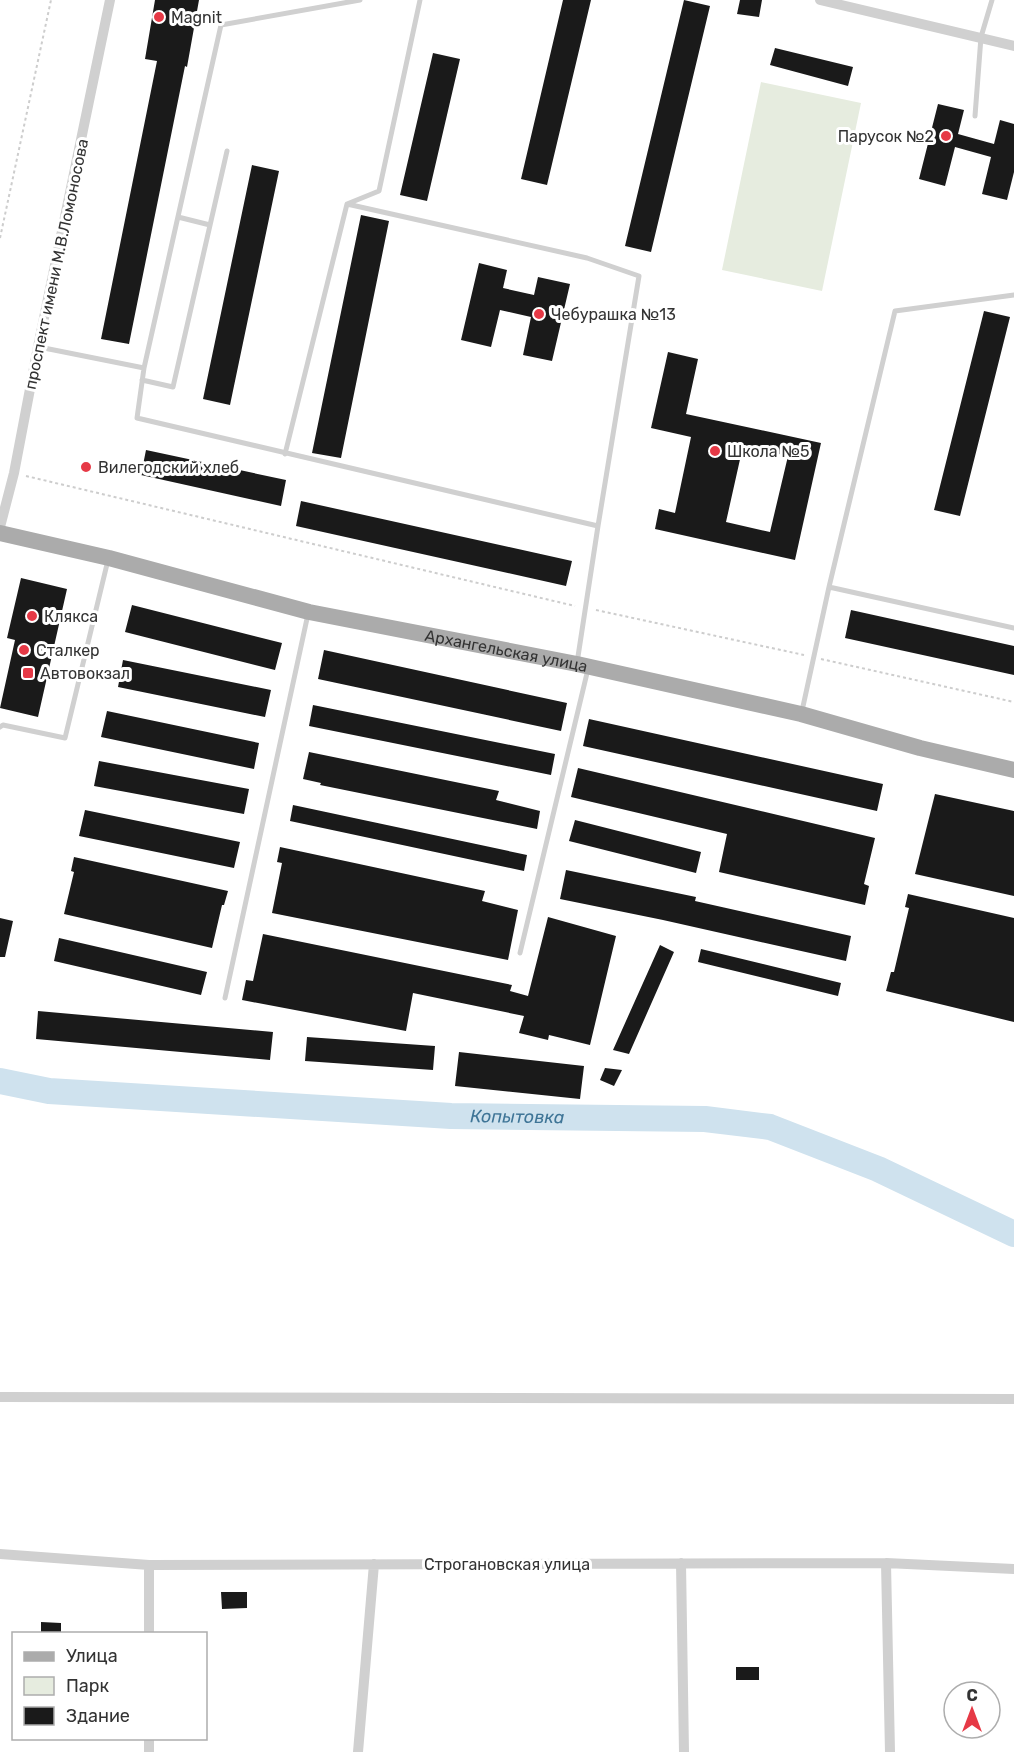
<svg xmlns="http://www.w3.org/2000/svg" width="1014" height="1752" font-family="Rubik,sans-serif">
	<rect width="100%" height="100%" fill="#fff"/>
	<path fill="#e6ecdf" d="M761,82L861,103L822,291L722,270Z"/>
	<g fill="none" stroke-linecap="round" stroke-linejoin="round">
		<path stroke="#cfe2ee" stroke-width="26" id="s1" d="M0,1081L49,1091L451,1116L705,1119L770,1127L878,1169L1014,1234"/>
	</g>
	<path fill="#1a1a1a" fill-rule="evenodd" d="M155,0H199L187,67L185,66L129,344L101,339L157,61L145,59Z
		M563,0H591L547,185L521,179Z
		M684,0L710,6L651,252L625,246Z
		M740,0H762L759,17L737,14Z
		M775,48L853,67L848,86L770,65Z
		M433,53L460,59L427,201L400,195Z
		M938,104L964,110L958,134L994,144L1000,120L1014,124V172L1007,200L982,194L991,157L955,147L945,186L919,179Z
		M252,165L279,171L230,405L203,399Z
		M361,215L389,221L341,458L312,453Z
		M479,263L507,270L503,288L534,295L538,277L570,284L552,361L523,355L531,317L500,310L491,347L461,340Z
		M984,311L1010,317L960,516L934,510Z
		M668,352L698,359L686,414L821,443L795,560L655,529L659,509L675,513L691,437L651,428ZM743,446L788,456L770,532L726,522Z
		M146,450L286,480L281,506L141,475Z
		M301,501L572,561L566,586L296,526Z
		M21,578L67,589L38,717L0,708L15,640L7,638Z
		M132,605L282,643L275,670L125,632Z
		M851,610L1014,646V675L845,638Z
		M324,650L567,703L561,731L318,679Z
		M123,660L271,690L265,717L118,687Z
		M313,705L555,754L551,775L309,726Z
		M107,711L259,743L254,769L101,737Z
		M589,719L883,784L877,811L583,746Z
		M309,752L499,791L496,800L540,811L537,829L320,785L321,783L303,779Z
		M99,761L249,789L244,814L94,786Z
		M578,768L875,838L864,884L869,886L865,905L719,872L727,834L571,797Z
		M935,794L1014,811V896L915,874Z
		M293,805L527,855L524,871L290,821Z
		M85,810L240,842L234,868L79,836Z
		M575,820L701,852L696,873L569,841Z
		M280,847L485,891L482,901L518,910L508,960L272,913L282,863L277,862Z
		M74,857L228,891L224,905H222L212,948L64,914L74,872L71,871Z
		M566,870L696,897L695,901L851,936L846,961L663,920L560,899Z
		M908,894L1014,918V1022L886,991L891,972H894L909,908L905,907Z
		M548,917L616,936L590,1045L549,1035L548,1040L519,1033L524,1016L413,993L406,1031L242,1000L246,980L253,981L263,934L512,985L510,991L528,996Z
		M0,918L13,921L5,957H0Z
		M59,938L207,972L201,995L54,961Z
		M660,945L674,952L629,1054L613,1050Z
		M701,949L841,983L838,996L698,962Z
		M38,1011L273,1032L270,1060L36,1039Z
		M307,1037L435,1046L433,1070L305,1061Z
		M459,1052L584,1066L580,1099L455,1086Z
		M605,1068L622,1070L614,1086L600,1080Z
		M221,1592H247V1608L222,1609Z
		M41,1622L61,1623V1634H41Z
		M736,1667H759V1680H736Z"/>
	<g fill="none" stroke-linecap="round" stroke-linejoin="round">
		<path stroke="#cdcdcd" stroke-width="2" stroke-dasharray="3 3" stroke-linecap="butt" d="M0,238L51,0
			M26,476L575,606
			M596,610L804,655
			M821,659L1014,702"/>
		<path stroke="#d0d0d0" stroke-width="5" d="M975,116L981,37L992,0
			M347,204L587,258L639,276L598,526
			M178,217L210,225
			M39,347L144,368L137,418L598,526L577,663
			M144,368L221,25L360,0
			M142,380L173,387L227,151
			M285,454L347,204L379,191L420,0
			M829,587L895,311L1014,295
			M802,711L829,587L1014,628
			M0,727L3,725L65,738L108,560
			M520,953L588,669
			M225,998L308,614"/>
		<path stroke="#d0d0d0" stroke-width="10" d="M820,0L1014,46
			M0,527L14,473L38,347L110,0
			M0,1397L1014,1399
			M0,1554L149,1565L886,1563L1014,1569
			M681,1563L684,1752
			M886,1563L890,1752
			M149,1565V1634
			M149,1738V1752
			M358,1752L374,1564"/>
		<path stroke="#ababab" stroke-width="16" id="s2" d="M0,533L109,558L309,612L577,664L801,714L920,748L1014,770"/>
	</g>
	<g fill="#e63946" stroke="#fff" stroke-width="2">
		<circle cx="159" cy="17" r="6"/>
		<circle cx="946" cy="136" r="6"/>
		<circle cx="539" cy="314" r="6"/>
		<circle cx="715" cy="451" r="6"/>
		<circle cx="86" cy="467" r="6"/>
		<circle cx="32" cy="616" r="6"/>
		<circle cx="24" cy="650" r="6"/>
		<rect x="22" y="667" width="12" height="12" rx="3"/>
	</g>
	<g text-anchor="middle" stroke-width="6" stroke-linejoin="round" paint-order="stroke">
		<g font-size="16" fill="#333" stroke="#fff" text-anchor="start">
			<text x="171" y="23">Magnit</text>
			<text x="934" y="142" text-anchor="end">Парусок №2</text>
			<text x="551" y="320">Чебурашка №13</text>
			<text x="727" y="457">Школа №5</text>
			<text x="98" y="473">Вилегодский хлеб</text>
			<text x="44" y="622">Клякса</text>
			<text x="36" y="656">Сталкер</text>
			<text x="40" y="679">Автовокзал</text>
		</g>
		<g font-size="16" fill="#333" stroke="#fff">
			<text transform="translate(56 264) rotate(-78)" y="6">проспект имени М.В.Ломоносова</text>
			<text dy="6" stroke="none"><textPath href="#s2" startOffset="520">Архангельская улица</textPath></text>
			<text x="507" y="1570">Строгановская улица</text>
		</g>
		<g font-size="18" font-style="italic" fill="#3f7597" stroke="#fff">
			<text dy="6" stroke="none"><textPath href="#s1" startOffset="519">Копытовка</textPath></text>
		</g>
	</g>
	<rect x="12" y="1632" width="195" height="108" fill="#ffffff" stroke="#adadad" stroke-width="1.5"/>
	<rect x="24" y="1652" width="30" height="9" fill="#ababab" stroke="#adadad" stroke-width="1.5"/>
	<text x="66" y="1662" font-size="18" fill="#333333">Улица</text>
	<rect x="24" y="1677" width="30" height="18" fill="#e6ecdf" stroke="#adadad" stroke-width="1.5"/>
	<text x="66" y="1692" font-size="18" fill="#333333">Парк</text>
	<rect x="24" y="1707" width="30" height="18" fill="#1a1a1a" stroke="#adadad" stroke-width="1.5"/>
	<text x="66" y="1722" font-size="18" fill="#333333">Здание</text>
	<g transform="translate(972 1710)"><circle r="28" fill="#ffffff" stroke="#adadad" stroke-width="1.5"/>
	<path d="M0-4.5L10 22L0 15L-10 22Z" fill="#e63946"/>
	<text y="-9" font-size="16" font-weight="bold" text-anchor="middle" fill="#333333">С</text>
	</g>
</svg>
